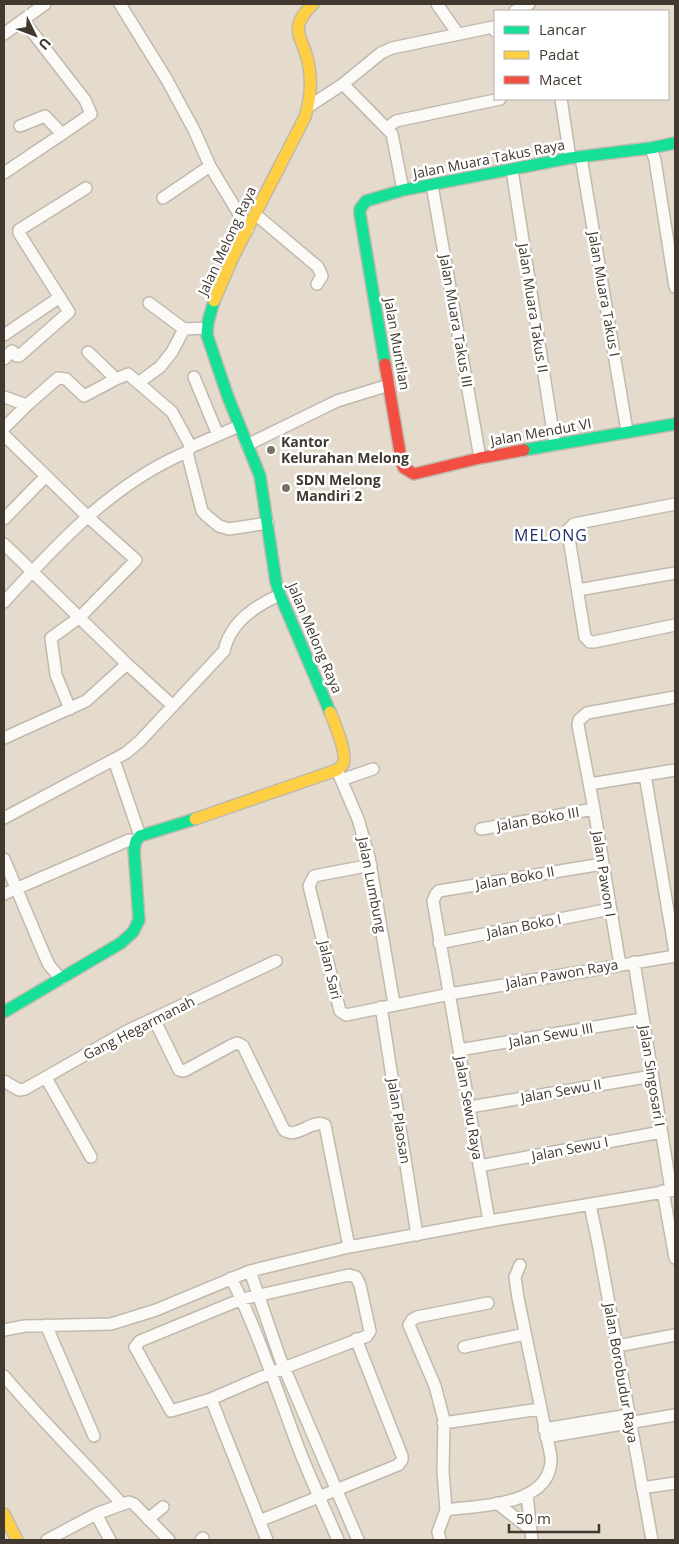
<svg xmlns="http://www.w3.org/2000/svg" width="679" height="1544" font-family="'Open Sans',sans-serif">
	<rect width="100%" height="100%" fill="#e4dbcc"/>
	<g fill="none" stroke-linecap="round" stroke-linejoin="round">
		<defs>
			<path id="street" d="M120,4L167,80L194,130L210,166L248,229
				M437,4L458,34
				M515,11L529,4
				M4,34L23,20
				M343,84L392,134L403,190
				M561,99L570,158
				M308,107L343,84L381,53L392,48L493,27L495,31
				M20,126L45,116L62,134L91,114L85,100L23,20L45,4
				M387,128L396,121L500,99
				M651,148L655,160L675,287
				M581,157L627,431
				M512,170L555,445
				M4,173L62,134
				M432,185L480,458
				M163,198L210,166
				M255,214L318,267L322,276L317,284
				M149,303L184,329L207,328
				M4,335L60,297
				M88,352L116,379L128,374L172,412L191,447L187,452L202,511L208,517L219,526L229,529L268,523
				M4,359L12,351L17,356H19L69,312L19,233V230L86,188
				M194,377L218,435
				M138,383L160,367L172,352L184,329
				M4,397L27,405
				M4,428L27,405L58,378L66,379L84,396L116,379
				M4,435L87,516L136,560L80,617L51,638L56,675L70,709
				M247,445L337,401L389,385
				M191,447L239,426
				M675,504L574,524L569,529L568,532L585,637L590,642H594L675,625
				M4,519L46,476
				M4,544L127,664L173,706
				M578,590L675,573
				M4,602C57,544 113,483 187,452
				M4,738L86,701L127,664
				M114,760L140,836
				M337,770L358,819L369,857L394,1004
				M645,775L675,952
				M341,780L373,769
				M590,784L675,770
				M4,818L126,753L140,741L224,651C230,623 254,606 280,595
				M481,829L594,809
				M4,859L44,954L49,965L61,979
				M371,865L314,876L309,886L340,1011L346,1015L450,994L675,956
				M4,894L129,840L136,841
				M439,943L610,909
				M634,962L671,1190
				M620,965L594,809L578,725L579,720L587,713L675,697
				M381,1007L417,1235
				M154,1019L179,1070L183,1071L186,1070L232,1045L237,1043L243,1046L284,1130C297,1140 312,1118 325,1125L349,1247
				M459,1050L642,1019
				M46,1078L91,1157
				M4,1081L19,1090L25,1089L127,1031L276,961
				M470,1107L652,1076
				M479,1166L661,1132
				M663,1191L675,1258
				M590,1205L598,1243L652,1540
				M489,1221L433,901L436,894L439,891L602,864
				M250,1271L280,1358L358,1540
				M349,1275L356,1277L360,1285L370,1331L367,1336L271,1373L211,1399L171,1411L135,1347L140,1341L242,1299Z
				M231,1278C259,1333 277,1392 299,1449C311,1480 325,1510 338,1540
				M46,1325L94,1436
				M4,1330L25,1326L111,1324L156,1310L250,1271L349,1247L489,1221L675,1190
				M617,1346L675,1335
				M464,1347L525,1334
				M4,1376C41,1420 83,1461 122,1504
				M211,1399L267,1540
				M443,1423L540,1409
				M544,1429L629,1415
				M546,1437L675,1415
				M642,1488L675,1483
				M527,1495L532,1540
				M497,1503L530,1529
				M446,1510C481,1505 553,1506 551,1457L518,1298L515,1277L520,1265
				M96,1514L110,1540
				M148,1519L163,1507
				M259,1521L398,1465L402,1460V1456L356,1339
				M47,1540L96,1514L129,1502L134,1504L169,1540
				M201,1540L203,1538
				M440,1540L438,1532L446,1510L443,1472L444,1420L435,1386L409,1325L412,1320L417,1317L488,1303"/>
			<path id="fast" d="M214,301L208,322L207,335L228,397L260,476L276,582L280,595L330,712
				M385,364L360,214V209L366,201L403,190L570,158L651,148L675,143
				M524,450L675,424
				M4,1012L121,943L133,932L139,920L134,849L136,841L140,836L195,819"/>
			<path id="slow" d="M214,301L233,257L305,117C310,101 312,84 309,67C305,37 285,31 313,4
				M195,819L337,770C339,768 342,767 343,764C348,755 334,721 330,712
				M4,1514L17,1540"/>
			<path id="jam" d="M385,364L402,464L404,468L414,474L480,458L524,450"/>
		</defs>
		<use href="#street" stroke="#c1b9ad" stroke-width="14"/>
		<use href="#fast" stroke="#c1b9ad" stroke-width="14"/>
		<use href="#slow" stroke="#c1b9ad" stroke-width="14"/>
		<use href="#jam" stroke="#c1b9ad" stroke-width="14"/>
		<use href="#street" stroke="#fbfaf7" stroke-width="11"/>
		<use href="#fast" stroke="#16e098" stroke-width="11"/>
		<use href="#slow" stroke="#ffcf43" stroke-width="11"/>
		<use href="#jam" stroke="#f24e42" stroke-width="11"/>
	</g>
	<g fill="#7a7266" stroke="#fff" stroke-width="2">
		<circle cx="271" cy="450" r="5"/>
		<circle cx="286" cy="488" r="5"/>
	</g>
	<g text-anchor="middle" stroke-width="5" stroke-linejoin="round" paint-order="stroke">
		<g font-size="14" fill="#41392f" stroke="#fff">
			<text transform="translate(489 159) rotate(-11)" y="5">Jalan Muara Takus Raya</text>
			<text transform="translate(227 241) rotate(-65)" y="5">Jalan Melong Raya</text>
			<text transform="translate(604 294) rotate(80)" y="5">Jalan Muara Takus I</text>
			<text transform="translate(533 308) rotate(81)" y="5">Jalan Muara Takus II</text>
			<text transform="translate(456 321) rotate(80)" y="5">Jalan Muara Takus III</text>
			<text transform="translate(397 344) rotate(80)" y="5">Jalan Muntilan</text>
			<text transform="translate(541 432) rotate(-10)" y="5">Jalan Mendut VI</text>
			<text transform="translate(315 638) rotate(67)" y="5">Jalan Melong Raya</text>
			<text transform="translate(538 819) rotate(-10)" y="5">Jalan Boko III</text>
			<text transform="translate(604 874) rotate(81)" y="5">Jalan Pawon I</text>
			<text transform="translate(515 878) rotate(-10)" y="5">Jalan Boko II</text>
			<text transform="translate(372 885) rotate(79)" y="5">Jalan Lumbung</text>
			<text transform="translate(524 926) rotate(-11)" y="5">Jalan Boko I</text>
			<text transform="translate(330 970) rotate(77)" y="5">Jalan Sari</text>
			<text transform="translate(562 974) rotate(-10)" y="5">Jalan Pawon Raya</text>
			<text transform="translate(139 1028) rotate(-27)" y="5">Gang Hegarmanah</text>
			<text transform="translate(551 1035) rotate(-10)" y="5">Jalan Sewu III</text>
			<text transform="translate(652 1076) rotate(81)" y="5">Jalan Singosari I</text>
			<text transform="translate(561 1091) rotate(-10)" y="5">Jalan Sewu II</text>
			<text transform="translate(469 1108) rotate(80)" y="5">Jalan Sewu Raya</text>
			<text transform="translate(399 1121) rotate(81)" y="5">Jalan Plaosan</text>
			<text transform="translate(570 1149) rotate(-11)" y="5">Jalan Sewu I</text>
			<text transform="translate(621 1373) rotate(80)" y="5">Jalan Borobudur Raya</text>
		</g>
		<g font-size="14" font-weight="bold" fill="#41392f" stroke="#fff" text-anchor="start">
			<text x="281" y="447">Kantor<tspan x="281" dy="16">Kelurahan Melong</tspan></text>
			<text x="296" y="485">SDN Melong<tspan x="296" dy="16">Mandiri 2</tspan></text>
		</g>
		<g font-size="16" letter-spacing="1" fill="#203169" stroke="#fff">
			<text x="551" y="541">MELONG</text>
		</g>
	</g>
	<rect width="679" height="1544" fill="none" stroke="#41392f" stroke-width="10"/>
	<rect x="494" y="10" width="175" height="90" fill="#ffffff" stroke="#b3b0ac"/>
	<rect x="504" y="26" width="25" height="8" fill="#16e098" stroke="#b3b0ac"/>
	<text x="539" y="35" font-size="15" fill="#41392f">Lancar</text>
	<rect x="504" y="51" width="25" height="8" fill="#ffcf43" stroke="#b3b0ac"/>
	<text x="539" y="60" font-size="15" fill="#41392f">Padat</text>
	<rect x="504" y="76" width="25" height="8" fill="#f24e42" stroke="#b3b0ac"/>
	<text x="539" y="85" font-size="15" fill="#41392f">Macet</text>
	<g transform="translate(35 35) rotate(132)" stroke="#ffffff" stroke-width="4" paint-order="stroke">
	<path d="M0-4L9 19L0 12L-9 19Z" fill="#41392f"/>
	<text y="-8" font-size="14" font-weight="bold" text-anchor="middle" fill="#41392f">U</text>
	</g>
	<path d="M509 1524v8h90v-8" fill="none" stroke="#41392f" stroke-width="2.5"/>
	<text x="516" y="1524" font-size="15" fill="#41392f" stroke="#ffffff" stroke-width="4" paint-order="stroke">50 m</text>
</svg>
